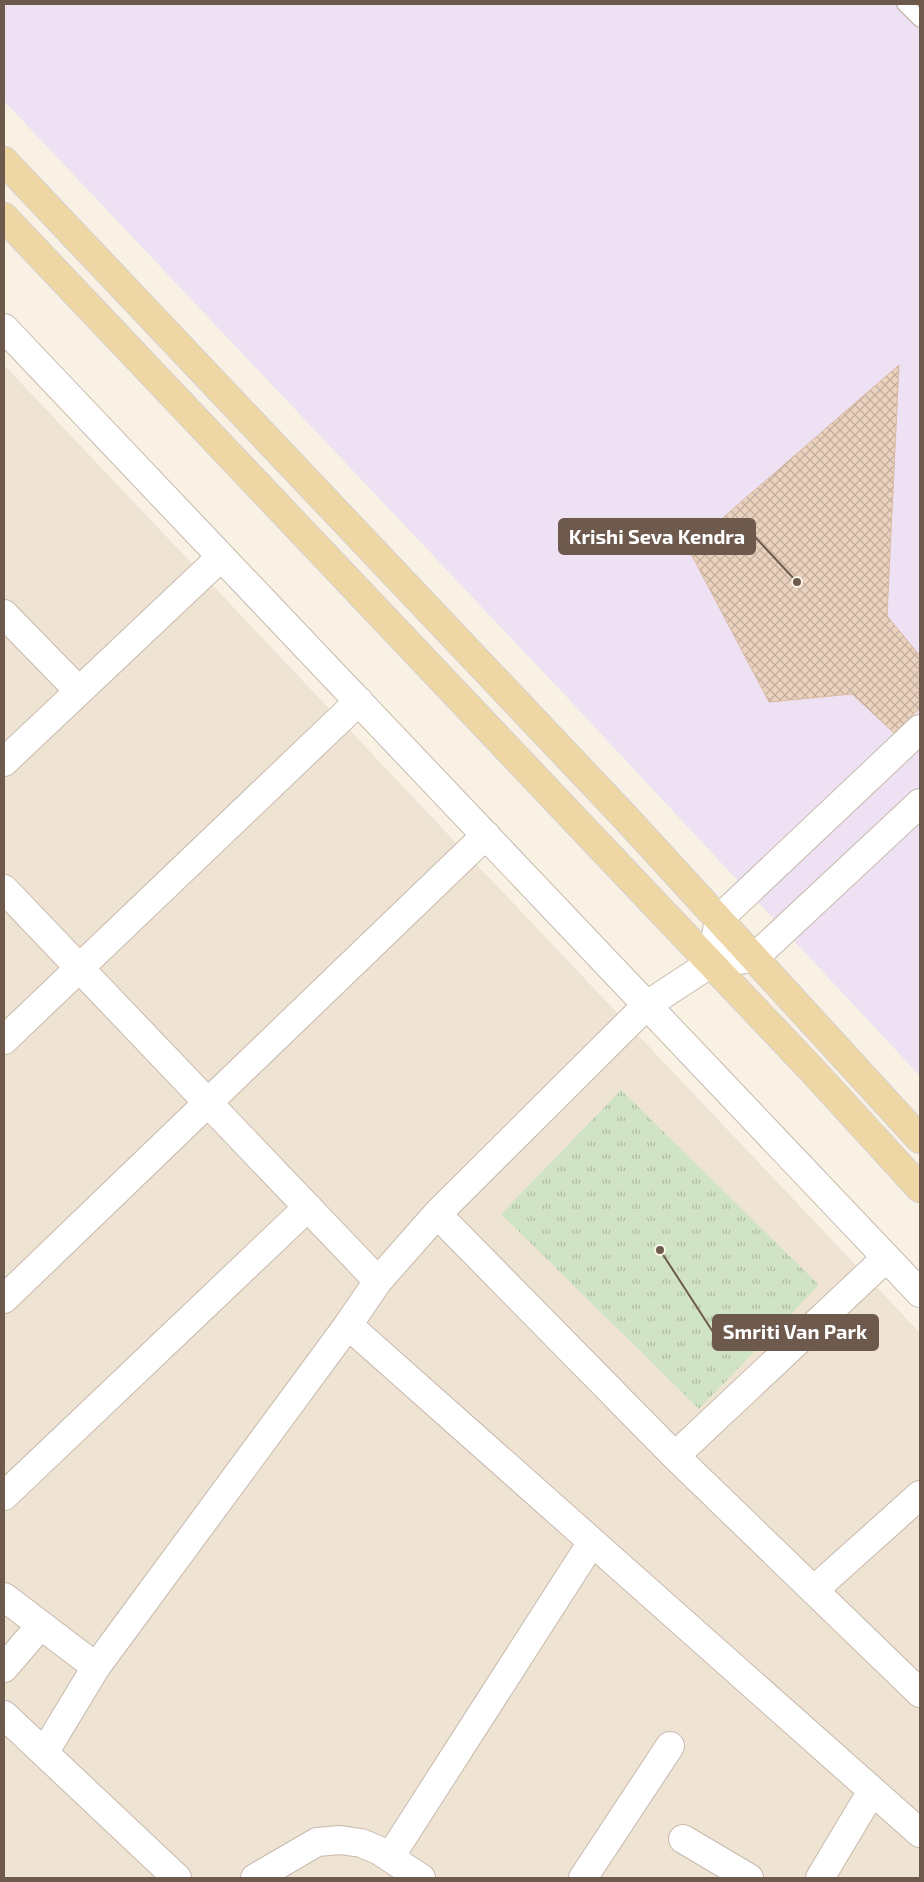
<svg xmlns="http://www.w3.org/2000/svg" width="924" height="1882" font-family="'Exo 2',sans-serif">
	<defs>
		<pattern id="park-tufts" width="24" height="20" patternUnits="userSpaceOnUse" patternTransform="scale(1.25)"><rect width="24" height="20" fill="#d0e4c5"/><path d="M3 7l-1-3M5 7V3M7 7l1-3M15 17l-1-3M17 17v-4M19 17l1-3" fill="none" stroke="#adbca2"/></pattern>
		<pattern id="building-cross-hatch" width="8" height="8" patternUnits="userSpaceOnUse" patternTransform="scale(1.25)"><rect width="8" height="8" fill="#ead2bf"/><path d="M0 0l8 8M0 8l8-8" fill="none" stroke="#c2ad9d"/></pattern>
	</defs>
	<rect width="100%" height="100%" fill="#f8f1e4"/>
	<path fill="#efe3d3" d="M4,365L920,1333V1878H4Z"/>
	<path fill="#eee1f4" d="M4,4H920V1076L562,692L4,101Z"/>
	<path fill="url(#park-tufts)" d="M621,1090L819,1285L699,1409L501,1214Z"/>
	<path fill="url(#building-cross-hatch)" stroke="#dabaa2" d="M899,365L887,616L920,656V708L894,733L852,694L769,702L688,548Z"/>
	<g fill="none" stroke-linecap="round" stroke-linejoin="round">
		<defs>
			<path id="service" d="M905,4L920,19"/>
			<path id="minor" d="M4,328L920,1293
				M4,614L79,691
				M4,762L221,557
				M4,889L378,1281
				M711,963L719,919L920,729
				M4,1040L359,701
				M437,1214L675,1456L920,1693
				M4,1299L486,835
				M348,1325L920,1833
				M675,1456L886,1258
				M4,1496L308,1207
				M814,1590L920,1495
				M4,1597L96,1667
				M4,1668L40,1626
				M4,1715L177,1878
				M44,1753L96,1667L348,1325L378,1281L437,1214L647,1005L711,963L754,958L920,803
				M683,1839L749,1878
				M390,1857L592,1542
				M255,1878L317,1842L340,1840L361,1843L378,1850L421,1878
				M583,1878L670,1746
				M820,1878L872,1791"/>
			<path id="primary" d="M4,161L625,817L920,1139
				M4,217L812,1070L920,1188"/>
		</defs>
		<use href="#service" stroke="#c7b9ac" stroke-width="18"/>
		<use href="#minor" stroke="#c7b9ac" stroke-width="30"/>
		<use href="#primary" stroke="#d6d1cd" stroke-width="30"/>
		<use href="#service" stroke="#fff" stroke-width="15"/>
		<use href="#minor" stroke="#fff" stroke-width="28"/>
		<use href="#primary" stroke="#eed6a5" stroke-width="28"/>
	</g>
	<path fill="none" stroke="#6d5a4d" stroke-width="2" d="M797 582L755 537M660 1250L713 1332"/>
	<g fill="#6d5a4d" stroke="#fcf5e9" stroke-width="2">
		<circle cx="797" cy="582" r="5"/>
		<circle cx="660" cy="1250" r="5"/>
	</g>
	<g fill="#6d5a4d" stroke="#6d5a4d" stroke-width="2">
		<rect x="559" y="519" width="196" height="35" rx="5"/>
		<rect x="713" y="1315" width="165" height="35" rx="5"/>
	</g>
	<g font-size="20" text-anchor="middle" font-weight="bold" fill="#fff">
		<text x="657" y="544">Krishi Seva Kendra</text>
		<text x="795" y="1339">Smriti Van Park</text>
	</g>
	<rect width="924" height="1882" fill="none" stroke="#6d5a4d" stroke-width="10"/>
</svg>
